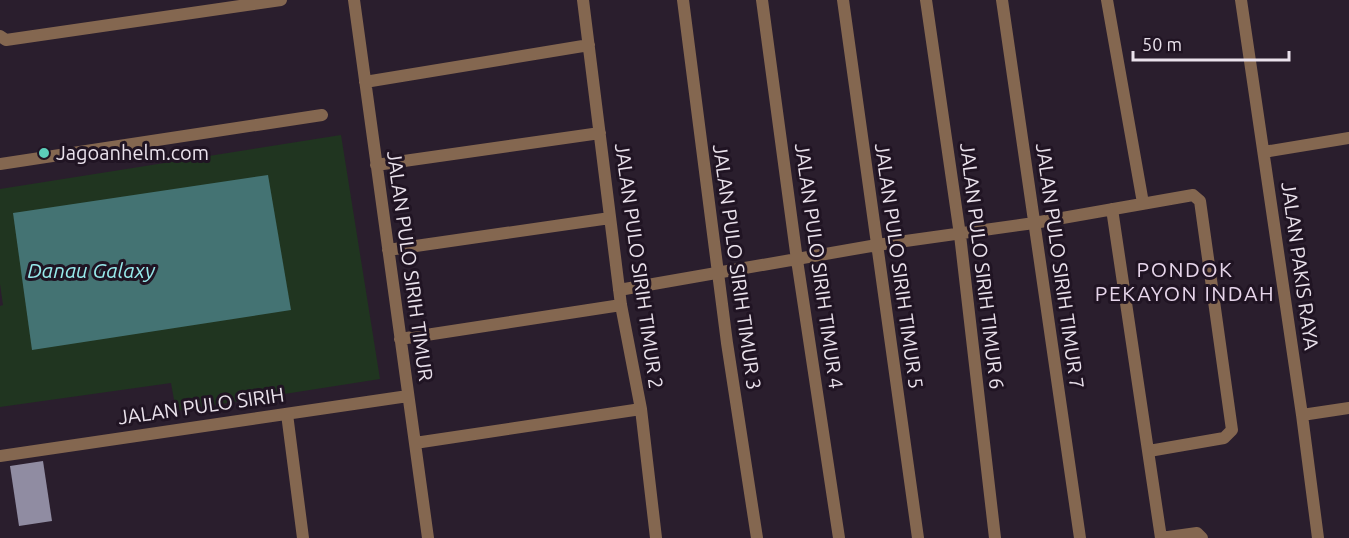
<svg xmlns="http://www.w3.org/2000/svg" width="1349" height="538" font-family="Ubuntu,sans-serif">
	<rect width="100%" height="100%" fill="#2a1e2d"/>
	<path fill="#203520" d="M341,135L380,379L176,411L171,383L0,407V306L3,305L0,284V189Z"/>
	<path fill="#447373" d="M268,175L291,310L32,350L13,213Z"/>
	<path fill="#908ca2" d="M43,461L52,521L19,526L10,466Z"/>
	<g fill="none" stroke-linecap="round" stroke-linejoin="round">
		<path stroke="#846750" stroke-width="12" d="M354,0L428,538
			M583,0L621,305L641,409L656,538
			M683,0L727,343L757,538
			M762,0L797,260L839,538
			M843,0L918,538
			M926,0L960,235L995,538
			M1002,0L1080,538
			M1107,0L1143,203
			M1241,0L1302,415L1318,538
			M0,36L6,40L281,0
			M365,82L589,45
			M1264,152L1349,138
			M0,164L322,115
			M376,165L600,133
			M1112,209L1161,538
			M388,250L610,218
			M619,290L877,245L1034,223L1193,195L1200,201L1232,430L1224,438L1149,451
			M400,339L621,305
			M287,414L303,538
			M1302,415L1349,408
			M415,443L641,409
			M0,456L408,396
			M1161,538L1197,533L1202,538"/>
	</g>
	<circle fill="#5cceba" stroke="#201423" stroke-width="2" cx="44" cy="153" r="6"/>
	<g text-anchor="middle" stroke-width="6" stroke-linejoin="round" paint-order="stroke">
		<g font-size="20" fill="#eae2ec" stroke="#201423" text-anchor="start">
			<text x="56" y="160">Jagoanhelm.com</text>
		</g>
		<g font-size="20" fill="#eae2ec" stroke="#201423">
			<text transform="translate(410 266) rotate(82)" y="7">JALAN PULO SIRIH TIMUR</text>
			<text transform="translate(639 266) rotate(82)" y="7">JALAN PULO SIRIH TIMUR 2</text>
			<text transform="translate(819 266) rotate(82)" y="7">JALAN PULO SIRIH TIMUR 4</text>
			<text transform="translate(899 266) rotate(82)" y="7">JALAN PULO SIRIH TIMUR 5</text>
			<text transform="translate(982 266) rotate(83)" y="7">JALAN PULO SIRIH TIMUR 6</text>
			<text transform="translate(1060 266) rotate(82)" y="7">JALAN PULO SIRIH TIMUR 7</text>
			<text transform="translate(1300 266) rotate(82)" y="7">JALAN PAKIS RAYA</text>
			<text transform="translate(737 267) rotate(82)" y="7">JALAN PULO SIRIH TIMUR 3</text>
			<text transform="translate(201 406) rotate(-8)" y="7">JALAN PULO SIRIH</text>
		</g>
		<g font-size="21" letter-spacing="1.5" fill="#e7d6eb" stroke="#201423">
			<text x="1185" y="277">PONDOK<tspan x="1185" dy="24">PEKAYON INDAH</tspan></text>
		</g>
		<g font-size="21" font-style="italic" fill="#97eaeb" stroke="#201423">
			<text x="91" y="278">Danau Galaxy</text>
		</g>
	</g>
	<path d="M1133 51v9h156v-9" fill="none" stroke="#eae2ec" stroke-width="3"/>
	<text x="1142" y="51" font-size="18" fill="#eae2ec" stroke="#201423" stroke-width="4.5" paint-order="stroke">50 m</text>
</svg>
